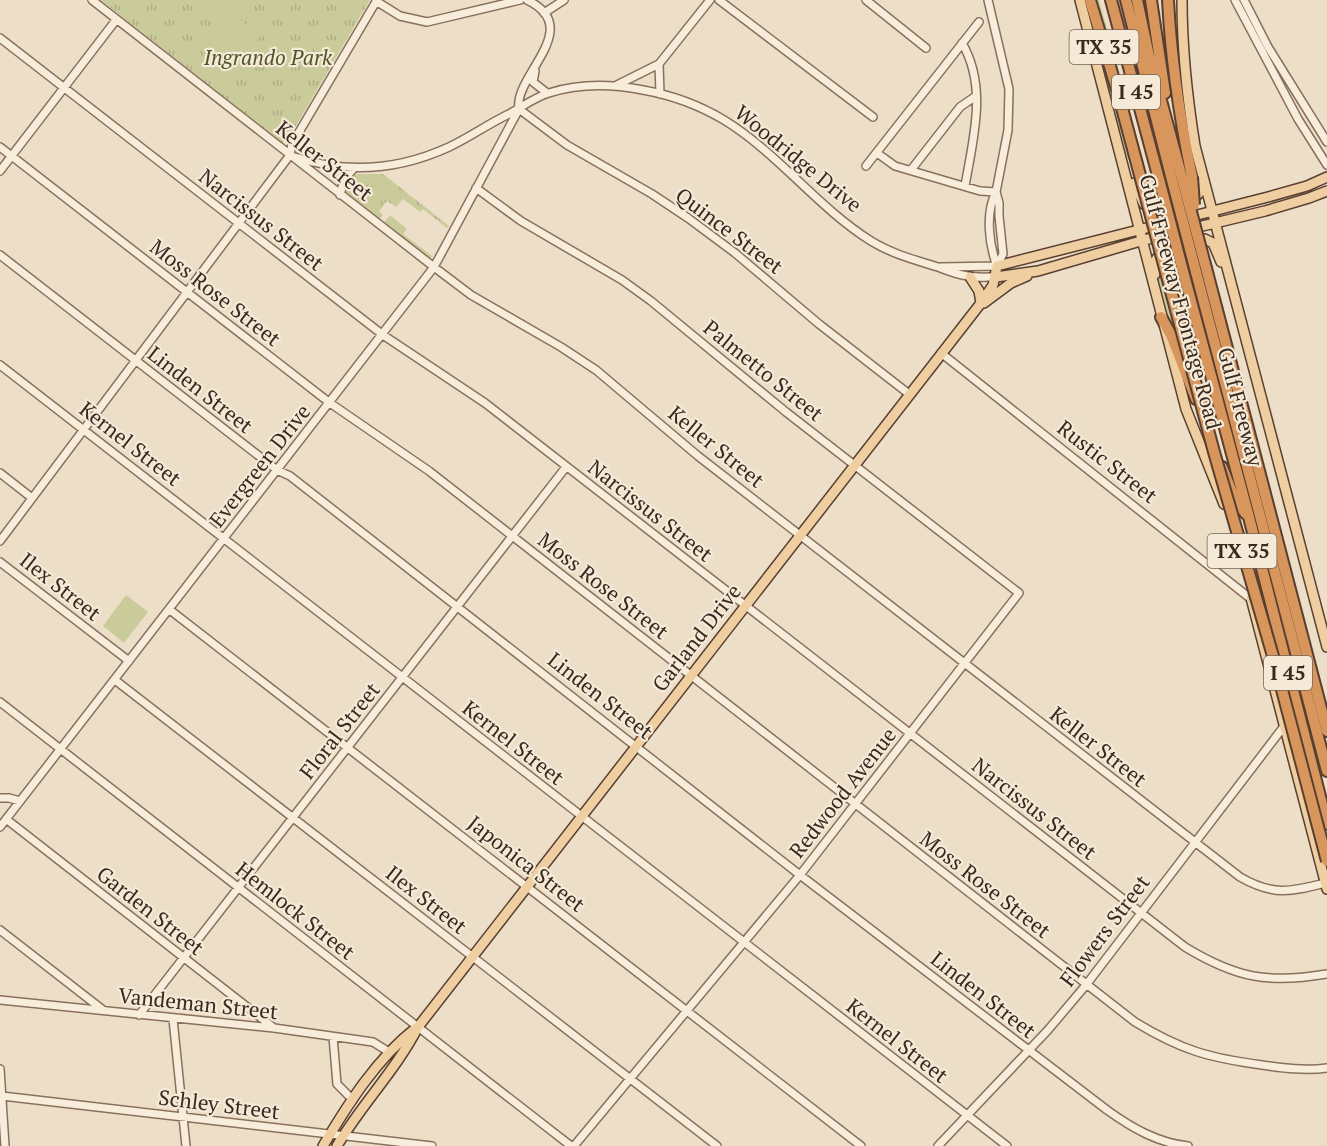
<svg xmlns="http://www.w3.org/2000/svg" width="1327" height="1146" font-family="'PT Serif',serif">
	<defs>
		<pattern id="grass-tufts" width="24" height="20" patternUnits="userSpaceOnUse" patternTransform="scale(1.5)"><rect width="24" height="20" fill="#cacb9b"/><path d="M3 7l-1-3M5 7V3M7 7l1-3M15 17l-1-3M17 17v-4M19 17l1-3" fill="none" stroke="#aeae85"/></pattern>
	</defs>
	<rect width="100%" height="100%" fill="#eddec7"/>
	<path fill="url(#grass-tufts)" d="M101,0H370L288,139L282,143Z
		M1085,0H1099L1156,206L1150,205L1125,152Z
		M358,174H383L449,226L447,228L423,209L420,212L403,199L396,207L387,201L379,211L383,215L379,220L345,192C345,182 348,177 358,174Z
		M390,215L407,229L403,234L432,256L430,259L383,224Z
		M1162,255L1169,256L1216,435L1215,440L1170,324L1156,270Z"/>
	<path fill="#cacb9b" d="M196,0H245L242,3L235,5L218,27L202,12Z
		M235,15L247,25L226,52L214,43Z
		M249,26L261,35L239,63L227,53Z
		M126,595L148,612L124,643L103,626Z"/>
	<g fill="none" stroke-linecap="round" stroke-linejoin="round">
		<defs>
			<path id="minor" d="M92,0L434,267L471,295L561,347L596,370L698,456L1240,877C1273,896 1290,892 1325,883
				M719,0L873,117
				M866,0L926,48
				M988,0L1009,89L1008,130L996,192C985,213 989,245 997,266
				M1235,0L1298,119L1327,165
				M1244,0L1268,47L1327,142
				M376,1L400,16L427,22L520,0
				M544,13L564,0
				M0,38L383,335L485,403L1185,947C1236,978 1268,984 1327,974
				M962,43C988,87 973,139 965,186
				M535,71L533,82L547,93
				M617,85L659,64
				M660,94L659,64L710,0
				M519,109L567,145L652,194L688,218L735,253L819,324L909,394
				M519,109C513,76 586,28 527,0
				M0,147L330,403L429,471L1135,1022C1181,1050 1209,1058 1262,1065C1283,1068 1306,1071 1327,1068
				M877,153L895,166L980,191L996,192
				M295,157C347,174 399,170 449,147C470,137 488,124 509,114C522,107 535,97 549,93C580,83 612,84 643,90C671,95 699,105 724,120C778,153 817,207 871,241C892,254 915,260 938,267C948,271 958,275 968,276C977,278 987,277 996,277
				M866,166L979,22
				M911,170L960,107L976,96
				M0,171L116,20
				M476,188L521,221L622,280L651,301L786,412L1019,593L800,875L574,1146
				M996,192L999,203V216L1003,254L997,266
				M340,195L344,180L354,168
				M0,255L277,470L290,476L800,875L1107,1110C1132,1128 1158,1143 1188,1146
				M941,267L997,266
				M941,353L1251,599
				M0,365L1007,1146
				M0,473L32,498
				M0,541L290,155L292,144L377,0
				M0,562L129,661
				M170,610L861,1146
				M115,680L717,1146
				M0,702L571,1146
				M0,798H9L20,801
				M6,819L274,1028
				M0,827L434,267L519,109
				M0,930L103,1010
				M0,1000L274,1028L373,1042L389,1052
				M139,1015L566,467
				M173,1019L186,1146
				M333,1037L337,1084L353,1100
				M0,1069L5,1146
				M2,1096L432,1146
				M938,1146L1048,1030L1086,985L1285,725"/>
			<path id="major" d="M1080,0L1186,409L1224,504
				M1182,0C1182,50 1187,96 1195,146L1327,647
				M1134,183L1144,204L1155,211C1173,206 1203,204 1203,180
				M1155,274C1149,246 1185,244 1205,239L1213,243L1221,262
				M970,277L979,291L981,303
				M996,277L1038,271L1144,240L1265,211L1309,198L1327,191
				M984,303L1011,283L1027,276
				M1251,598L1327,889
				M323,1146C348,1104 377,1058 416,1028
				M337,1146C361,1105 396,1070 418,1027L981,303L993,285L997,266L1268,197L1307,186L1327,177"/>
			<path id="highway" d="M1090,0L1118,93
				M1111,0L1160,183
				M1126,0L1172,180
				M1137,0L1149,56L1182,178
				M1151,0L1165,93
				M1168,0C1171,59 1180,119 1192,177
				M1206,268L1327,731
				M1196,272L1327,771
				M1184,275L1250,521L1327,824
				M1161,317L1171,335L1196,399
				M1222,467L1235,500L1246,514"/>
		</defs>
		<use href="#minor" stroke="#89705d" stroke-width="10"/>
		<use href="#major" stroke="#573f31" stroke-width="12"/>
		<use href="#highway" stroke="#573f31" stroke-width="14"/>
		<use href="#minor" stroke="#f8eddb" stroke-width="7"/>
		<use href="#major" stroke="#efcfa1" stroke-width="9"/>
		<use href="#highway" stroke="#d9965c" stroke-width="10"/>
		<defs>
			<path id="highway-bridge" d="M1118,93L1214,452L1275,663L1327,861
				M1192,177L1194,205
				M1182,178L1206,268
				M1172,180L1196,272
				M1160,183L1184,275"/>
		</defs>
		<use href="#highway-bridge" stroke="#573f31" stroke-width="14" stroke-linecap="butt"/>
		<use href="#highway-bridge" stroke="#d9965c" stroke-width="10"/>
	</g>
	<g text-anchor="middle" stroke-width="4.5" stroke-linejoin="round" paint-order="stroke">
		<g fill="#f5e9d7" stroke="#716357" stroke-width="1.5">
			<rect x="1069.5" y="30" width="69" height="34" rx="4.5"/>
			<rect x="1112" y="75" width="48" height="34" rx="4.5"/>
			<rect x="1207.5" y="534" width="69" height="34" rx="4.5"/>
			<rect x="1264" y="656" width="48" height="34" rx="4.5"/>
		</g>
		<g font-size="20" font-weight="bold" fill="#392a20">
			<text x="1104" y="54">TX 35</text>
			<text x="1136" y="99">I 45</text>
			<text x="1242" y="558">TX 35</text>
			<text x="1288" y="680">I 45</text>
		</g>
		<g font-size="21" font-style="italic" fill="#4e5527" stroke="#f5e9d7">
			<text x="268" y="65">Ingrando Park</text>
		</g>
		<g font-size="21" fill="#392a20" stroke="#f5e9d7">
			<text transform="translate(798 159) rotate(39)" y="7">Woodridge Drive</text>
			<text transform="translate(324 161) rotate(38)" y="7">Keller Street</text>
			<text transform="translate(261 220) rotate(38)" y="7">Narcissus Street</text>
			<text transform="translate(729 231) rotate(37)" y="7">Quince Street</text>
			<text transform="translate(215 293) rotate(38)" y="7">Moss Rose Street</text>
			<text transform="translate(1180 302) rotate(75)" y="7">Gulf Freeway Frontage Road</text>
			<text transform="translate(763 371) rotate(39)" y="7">Palmetto Street</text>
			<text transform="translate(200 390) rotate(38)" y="7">Linden Street</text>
			<text transform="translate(1240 407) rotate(75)" y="7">Gulf Freeway</text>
			<text transform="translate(130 444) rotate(38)" y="7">Kernel Street</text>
			<text transform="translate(716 447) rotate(39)" y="7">Keller Street</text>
			<text transform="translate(1107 462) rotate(38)" y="7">Rustic Street</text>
			<text transform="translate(260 466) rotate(-52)" y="7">Evergreen Drive</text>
			<text transform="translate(650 511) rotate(38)" y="7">Narcissus Street</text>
			<text transform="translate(603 586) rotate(38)" y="7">Moss Rose Street</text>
			<text transform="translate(60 587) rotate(38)" y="7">Ilex Street</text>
			<text transform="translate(697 638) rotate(-52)" y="7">Garland Drive</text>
			<text transform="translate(600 696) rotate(38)" y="7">Linden Street</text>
			<text transform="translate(340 731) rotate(-52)" y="7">Floral Street</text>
			<text transform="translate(513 743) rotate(38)" y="7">Kernel Street</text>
			<text transform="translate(1098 747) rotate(38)" y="7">Keller Street</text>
			<text transform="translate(843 793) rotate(-52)" y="7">Redwood Avenue</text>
			<text transform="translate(1034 809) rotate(38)" y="7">Narcissus Street</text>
			<text transform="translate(526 864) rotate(38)" y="7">Japonica Street</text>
			<text transform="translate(985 885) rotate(38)" y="7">Moss Rose Street</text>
			<text transform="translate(426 900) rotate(38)" y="7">Ilex Street</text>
			<text transform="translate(150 911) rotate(38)" y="7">Garden Street</text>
			<text transform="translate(295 911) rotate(38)" y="7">Hemlock Street</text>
			<text transform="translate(1105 931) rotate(-53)" y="7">Flowers Street</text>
			<text transform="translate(983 995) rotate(38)" y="7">Linden Street</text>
			<text transform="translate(198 1004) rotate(6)" y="7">Vandeman Street</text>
			<text transform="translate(897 1041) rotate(38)" y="7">Kernel Street</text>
			<text transform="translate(219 1105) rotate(7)" y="7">Schley Street</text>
		</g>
	</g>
</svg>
